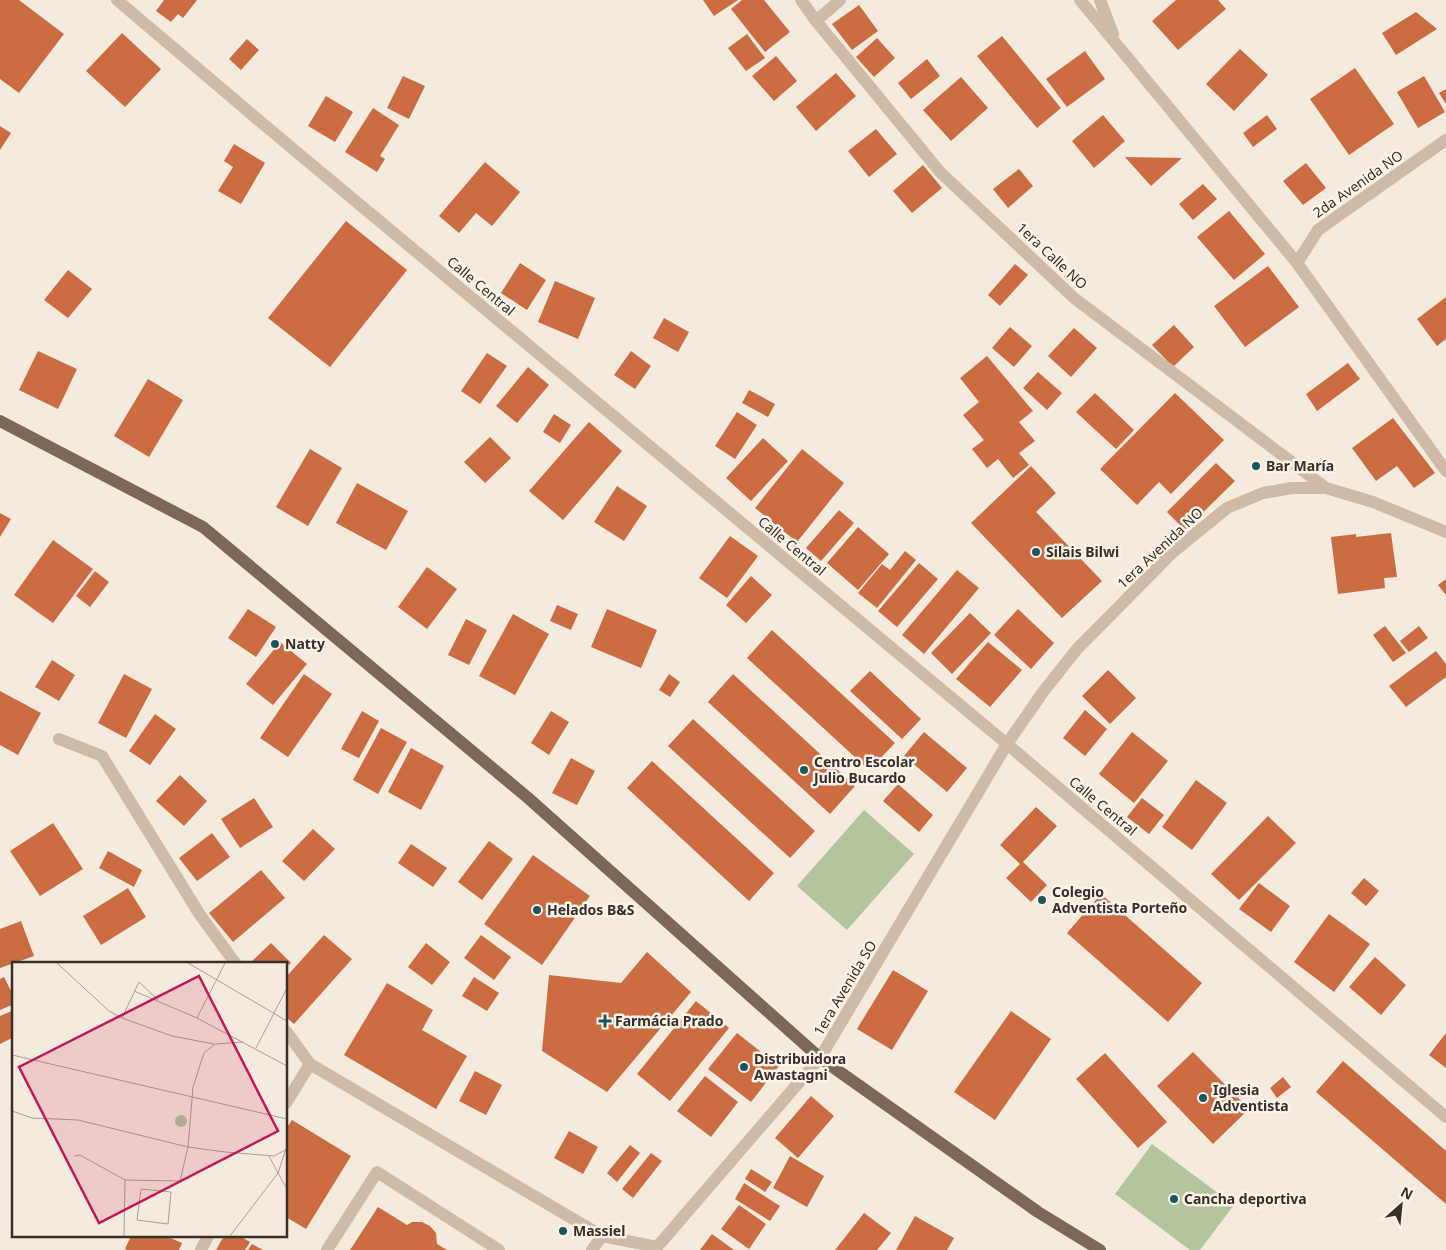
<svg xmlns="http://www.w3.org/2000/svg" width="1446" height="1250" font-family="'Noto Sans',sans-serif">
	<rect width="100%" height="100%" fill="#f4eadd"/>
	<path fill="#b4c49c" d="M864,810L914,854L847,930L797,886Z
		M1152,1144L1234,1205L1200,1250H1190L1115,1194Z"/>
	<path fill="#cc6c43" d="M0,0H19L64,34L19,93L0,79Z
		M164,0H197L183,18L178,14L171,22L156,11Z
		M703,0H738L714,16Z
		M742,0H764L790,32L765,52L731,9Z
		M1176,0H1218L1226,9L1178,50L1152,21Z
		M859,5L878,31L852,50L832,24Z
		M1416,12L1437,29L1396,55L1382,33Z
		M122,33L161,69L125,107L86,71Z
		M747,34L765,58L746,71L728,48Z
		M1002,36L1061,108L1037,128L977,56Z
		M877,38L895,58L874,77L856,57Z
		M247,39L259,50L241,70L229,59Z
		M1240,49L1268,75L1234,111L1206,84Z
		M1085,51L1105,79L1067,107L1046,79Z
		M776,56L797,81L774,101L752,76Z
		M927,59L940,76L911,99L898,83Z
		M1355,68L1394,124L1349,155L1310,99Z
		M836,73L856,96L816,131L796,107Z
		M403,76L425,86L409,119L387,108Z
		M1424,76L1445,112L1418,128L1397,92Z
		M961,77L988,108L951,141L923,110Z
		M1446,89V104L1439,93Z
		M326,96L353,112L335,142L308,126Z
		M373,108L399,125L380,156L385,159L377,172L345,152Z
		M1103,115L1125,141L1094,168L1072,141Z
		M1267,115L1277,129L1253,147L1243,133Z
		M0,126L11,133L0,150Z
		M876,129L897,154L869,177L848,151Z
		M234,144L265,163L241,204L218,191L233,167L224,161Z
		M1125,157L1182,158L1151,186Z
		M485,162L520,192L492,226L476,213L459,233L439,216Z
		M1306,163L1326,188L1303,205L1283,181Z
		M923,165L942,188L912,213L893,191Z
		M1019,169L1033,186L1008,208L993,189Z
		M1203,184L1217,199L1193,220L1179,204Z
		M1229,211L1265,254L1234,280L1197,237Z
		M346,221L407,270L330,367L268,318Z
		M520,263L546,280L527,310L501,293Z
		M1015,264L1028,275L1000,306L988,295Z
		M1268,266L1299,307L1245,347L1214,306Z
		M68,270L92,289L68,318L44,300Z
		M555,281L595,298L578,339L538,322Z
		M1446,297V339L1437,346L1417,319Z
		M664,318L689,332L678,352L653,338Z
		M1174,325L1194,347L1173,367L1152,345Z
		M1010,327L1032,346L1014,367L992,348Z
		M1074,328L1097,348L1071,377L1048,356Z
		M38,351L77,369L58,409L19,390Z
		M631,351L651,366L635,389L614,375Z
		M487,353L507,366L480,404L461,391Z
		M987,356L1033,411L1019,422L1035,441L1019,453L1029,465L1013,478L998,459L987,468L972,449L984,440L963,415L979,402L960,378Z
		M1348,363L1360,379L1317,411L1306,394Z
		M528,367L549,385L517,423L496,406Z
		M1038,372L1062,393L1047,410L1023,388Z
		M148,379L183,400L149,457L114,436Z
		M749,390L775,404L768,417L742,403Z
		M1095,393L1134,430L1116,449L1076,412Z
		M1175,393L1224,440L1171,494L1159,482L1137,505L1100,469Z
		M737,412L757,425L735,459L715,446Z
		M554,414L571,425L560,443L543,432Z
		M1393,418L1435,473L1414,488L1397,466L1376,481L1352,448Z
		M589,422L622,451L563,520L529,491Z
		M490,437L511,458L485,483L464,462Z
		M763,438L788,461L751,501L726,478Z
		M310,449L342,468L308,526L276,507Z
		M802,449L844,483L797,542L755,508Z
		M1216,463L1235,481L1185,530L1167,512Z
		M1031,466L1056,493L1036,512L1102,581L1062,618L971,523Z
		M357,483L408,511L386,550L336,523Z
		M617,486L647,506L624,541L594,522Z
		M839,510L854,523L821,561L806,548Z
		M0,513L11,519L0,537Z
		M858,527L889,554L858,590L827,563Z
		M1391,533L1397,577L1384,578L1385,588L1338,594L1331,537L1356,534V537Z
		M730,536L758,556L727,598L699,578Z
		M53,540L93,569L53,623L14,595Z
		M905,551L916,560L877,608L858,593L882,564L890,570Z
		M919,563L938,579L897,627L878,611Z
		M427,567L457,589L427,629L398,607Z
		M957,570L979,588L924,654L902,635Z
		M95,571L109,582L90,607L76,596Z
		M751,576L772,595L746,623L726,605Z
		M1446,579V595L1438,585Z
		M557,605L578,614L571,630L550,621Z
		M248,609L276,627L256,657L228,638Z
		M607,609L657,630L641,668L591,647Z
		M1018,609L1054,643L1031,669L994,635Z
		M970,613L991,633L952,674L931,653Z
		M513,614L549,634L515,695L479,676Z
		M466,619L487,630L469,665L448,655Z
		M1385,626L1406,653L1393,662L1373,635Z
		M1419,626L1428,638L1409,652L1400,641Z
		M772,630L895,743L869,770L747,658Z
		M280,642L307,664L273,705L246,684Z
		M988,642L1022,670L990,707L956,679Z
		M1436,651L1446,664V677L1406,707L1389,686Z
		M52,660L75,675L59,701L35,687Z
		M1108,670L1136,698L1110,724L1082,696Z
		M870,671L921,719L902,739L850,691Z
		M124,674L152,689L126,738L98,723Z
		M304,674L332,694L288,757L260,738Z
		M669,674L680,682L670,697L659,690Z
		M733,674L855,786L830,814L708,702Z
		M0,691L41,713L18,755L0,745Z
		M1085,710L1107,729L1085,756L1063,738Z
		M362,711L379,721L359,758L341,749Z
		M551,711L569,722L549,755L531,743Z
		M155,714L176,729L150,765L129,751Z
		M693,719L815,831L790,858L668,746Z
		M381,728L407,742L378,794L353,780Z
		M924,732L967,768L947,792L904,756Z
		M1132,732L1168,761L1134,803L1099,774Z
		M411,748L444,766L421,810L388,792Z
		M571,758L595,771L577,805L552,793Z
		M652,761L774,873L749,901L627,788Z
		M180,775L207,801L184,826L156,801Z
		M1196,780L1227,803L1192,850L1162,827Z
		M898,784L933,815L919,832L883,801Z
		M254,798L273,827L240,848L221,819Z
		M1142,798L1164,815L1149,834L1127,817Z
		M1036,807L1057,826L1023,862L1047,885L1031,902L1006,878L1020,864L1000,845Z
		M1268,816L1296,843L1239,900L1211,874Z
		M53,823L83,869L40,896L10,851Z
		M313,829L335,849L304,881L282,861Z
		M212,833L230,857L197,881L179,858Z
		M489,841L513,859L482,900L458,882Z
		M411,844L447,868L433,887L398,863Z
		M108,851L142,870L134,887L99,868Z
		M533,855L590,896L542,965L484,924Z
		M261,870L285,898L233,942L209,913Z
		M1364,878L1379,891L1366,906L1351,893Z
		M1259,883L1290,906L1271,932L1239,909Z
		M128,888L146,917L101,945L83,916Z
		M1101,894L1202,983L1168,1022L1067,933Z
		M1329,914L1370,944L1334,992L1294,962Z
		M21,921L34,956L0,968V929Z
		M324,935L352,959L294,1024L286,1017V977Z
		M481,935L511,957L494,980L464,958Z
		M271,943L291,963L286,967V964H249Z
		M426,943L450,962L432,985L408,967Z
		M647,952L691,992L607,1092L542,1051L549,975L621,983Z
		M1375,957L1406,985L1381,1015L1349,987Z
		M893,970L928,991L892,1050L857,1029Z
		M4,977L14,997V1004L0,1010V979Z
		M474,977L499,993L487,1011L462,996Z
		M387,983L433,1010L422,1030L467,1056L436,1109L344,1055Z
		M696,1001L729,1028L670,1101L637,1074Z
		M14,1010V1037L0,1044V1016Z
		M1011,1011L1051,1039L995,1120L954,1092Z
		M737,1033L779,1066L751,1102L708,1069Z
		M1446,1033V1068L1429,1055Z
		M1193,1052L1249,1109L1213,1144L1157,1086Z
		M1105,1053L1167,1122L1138,1148L1076,1079Z
		M1343,1061L1446,1151V1204L1316,1092Z
		M475,1071L502,1085L486,1115L459,1101Z
		M705,1076L738,1102L711,1137L677,1111Z
		M1283,1077L1291,1087L1277,1098L1270,1088Z
		M811,1096L834,1116L798,1158L775,1138Z
		M292,1120L351,1156L306,1229L286,1217V1129Z
		M569,1131L598,1147L583,1174L554,1158Z
		M630,1145L640,1153L617,1182L607,1173Z
		M651,1153L662,1161L633,1198L622,1189Z
		M790,1156L824,1176L807,1207L773,1188Z
		M751,1169L772,1182L765,1192L745,1179Z
		M744,1183L780,1206L770,1221L735,1199Z
		M739,1205L766,1224L749,1249L721,1229Z
		M378,1207L407,1225L412,1222H422L430,1226L436,1233L437,1244L447,1250H350Z
		M864,1213L891,1233L877,1250H835Z
		M915,1216L954,1238L947,1250H896Z
		M712,1234L734,1250H700Z
		M131,1236H166L182,1243L179,1250H127L125,1249Z
		M224,1236H240L250,1242L245,1250H216Z
		M252,1244L263,1250H248Z"/>
	<g fill="none" stroke-linecap="round" stroke-linejoin="round">
		<path stroke="#cdbba8" stroke-width="12" d="M117,0L281,139L1007,744L1446,1117
			M801,0L816,21L940,172L1074,298L1326,488
			M1080,0L1297,263L1446,471
			M1100,0L1113,34
			M816,21L840,0
			M1297,263L1318,230L1446,140
			M59,739L102,756L200,915L236,964
			M286,1031L310,1064L602,1236L657,1247L820,1058L1007,744L1043,692L1077,649L1173,552L1227,508L1263,493L1292,488H1326L1373,502L1446,532
			M286,1103L310,1064
			M201,1250L208,1236
			M327,1250L377,1172L499,1250
			M592,1250L602,1236"/>
		<path stroke="#7c6759" stroke-width="12" d="M0,421L203,527L527,797L820,1058L1038,1212L1100,1250"/>
	</g>
	<g fill="#1c555d" stroke="#fbf4ea" stroke-width="2">
		<circle cx="1256" cy="466" r="5"/>
		<circle cx="1036" cy="552" r="5"/>
		<circle cx="275" cy="644" r="5"/>
		<circle cx="804" cy="770" r="5"/>
		<circle cx="1042" cy="900" r="5"/>
		<circle cx="537" cy="910" r="5"/>
		<path d="M602.5 1013.5h5v5h5v5h-5v5h-5v-5h-5v-5h5z"/>
		<circle cx="744" cy="1067" r="5"/>
		<circle cx="1203" cy="1098" r="5"/>
		<circle cx="1174" cy="1199" r="5"/>
		<circle cx="563" cy="1231" r="5"/>
	</g>
	<g text-anchor="middle" stroke-width="5" stroke-linejoin="round" paint-order="stroke">
		<g font-size="14" fill="#392f29" stroke="#fbf4ea">
			<text transform="translate(1358 184) rotate(-35)" y="5">2da Avenida NO</text>
			<text transform="translate(1052 256) rotate(43)" y="5">1era Calle NO</text>
			<text transform="translate(481 286) rotate(40)" y="5">Calle Central</text>
			<text transform="translate(792 546) rotate(40)" y="5">Calle Central</text>
			<text transform="translate(1160 548) rotate(-43)" y="5">1era Avenida NO</text>
			<text transform="translate(1103 806) rotate(40)" y="5">Calle Central</text>
			<text transform="translate(845 988) rotate(-59)" y="5">1era Avenida SO</text>
		</g>
		<g font-size="14" font-weight="bold" fill="#392f29" stroke="#fbf4ea" text-anchor="start">
			<text x="1266" y="471">Bar María</text>
			<text x="1046" y="557">Silais Bilwi</text>
			<text x="285" y="649">Natty</text>
			<text x="814" y="767">Centro Escolar<tspan x="814" dy="16">Julio Bucardo</tspan></text>
			<text x="1052" y="897">Colegio<tspan x="1052" dy="16">Adventista Porteño</tspan></text>
			<text x="547" y="915">Helados B&amp;S</text>
			<text x="615" y="1026">Farmácia Prado</text>
			<text x="754" y="1064">Distribuidora<tspan x="754" dy="16">Awastagni</tspan></text>
			<text x="1213" y="1095">Iglesia<tspan x="1213" dy="16">Adventista</tspan></text>
			<text x="1184" y="1204">Cancha deportiva</text>
			<text x="573" y="1236">Massiel</text>
		</g>
	</g>
	<g transform="translate(12 962)">
		<rect width="275" height="275" fill="#f4eadd"/>
		<path d="M163 159a6 6 0 1 1 12 0a6 6 0 1 1-12 0Z" fill="#b4c49c"/>
		<path fill="none" stroke="#a99f95" stroke-width="1" d="M45,1L97,49L110,56L160,74L202,82M176,1L275,59M122,29L185,56L275,104M110,56L127,20L146,38M185,56L213,1M244,86L275,26M0,93L275,157M0,149L20,156L66,158L176,185L213,190L262,194L273,188M62,194L68,193L113,218L168,219L176,185L181,125L192,91L203,82L231,80M257,194L266,211M266,211L275,227M129,227L159,230L156,262L125,258ZM112,274L113,218M218,274L266,211L275,184"/>
		<path fill="#c2185b" fill-opacity="0.15" stroke="#c2185b" stroke-width="2.5" d="M187,14L266,169L87,261L7,105Z"/>
		<rect width="275" height="275" fill="none" stroke="#392f29" stroke-width="2.5"/>
	</g>
	<g transform="translate(1401 1205) rotate(27)" stroke="#fbf4ea" stroke-width="4" paint-order="stroke">
	<path d="M0-4L9 19L0 12L-9 19Z" fill="#392f29"/>
	<text y="-8" font-size="14" font-weight="bold" text-anchor="middle" fill="#392f29">N</text>
	</g>
</svg>
